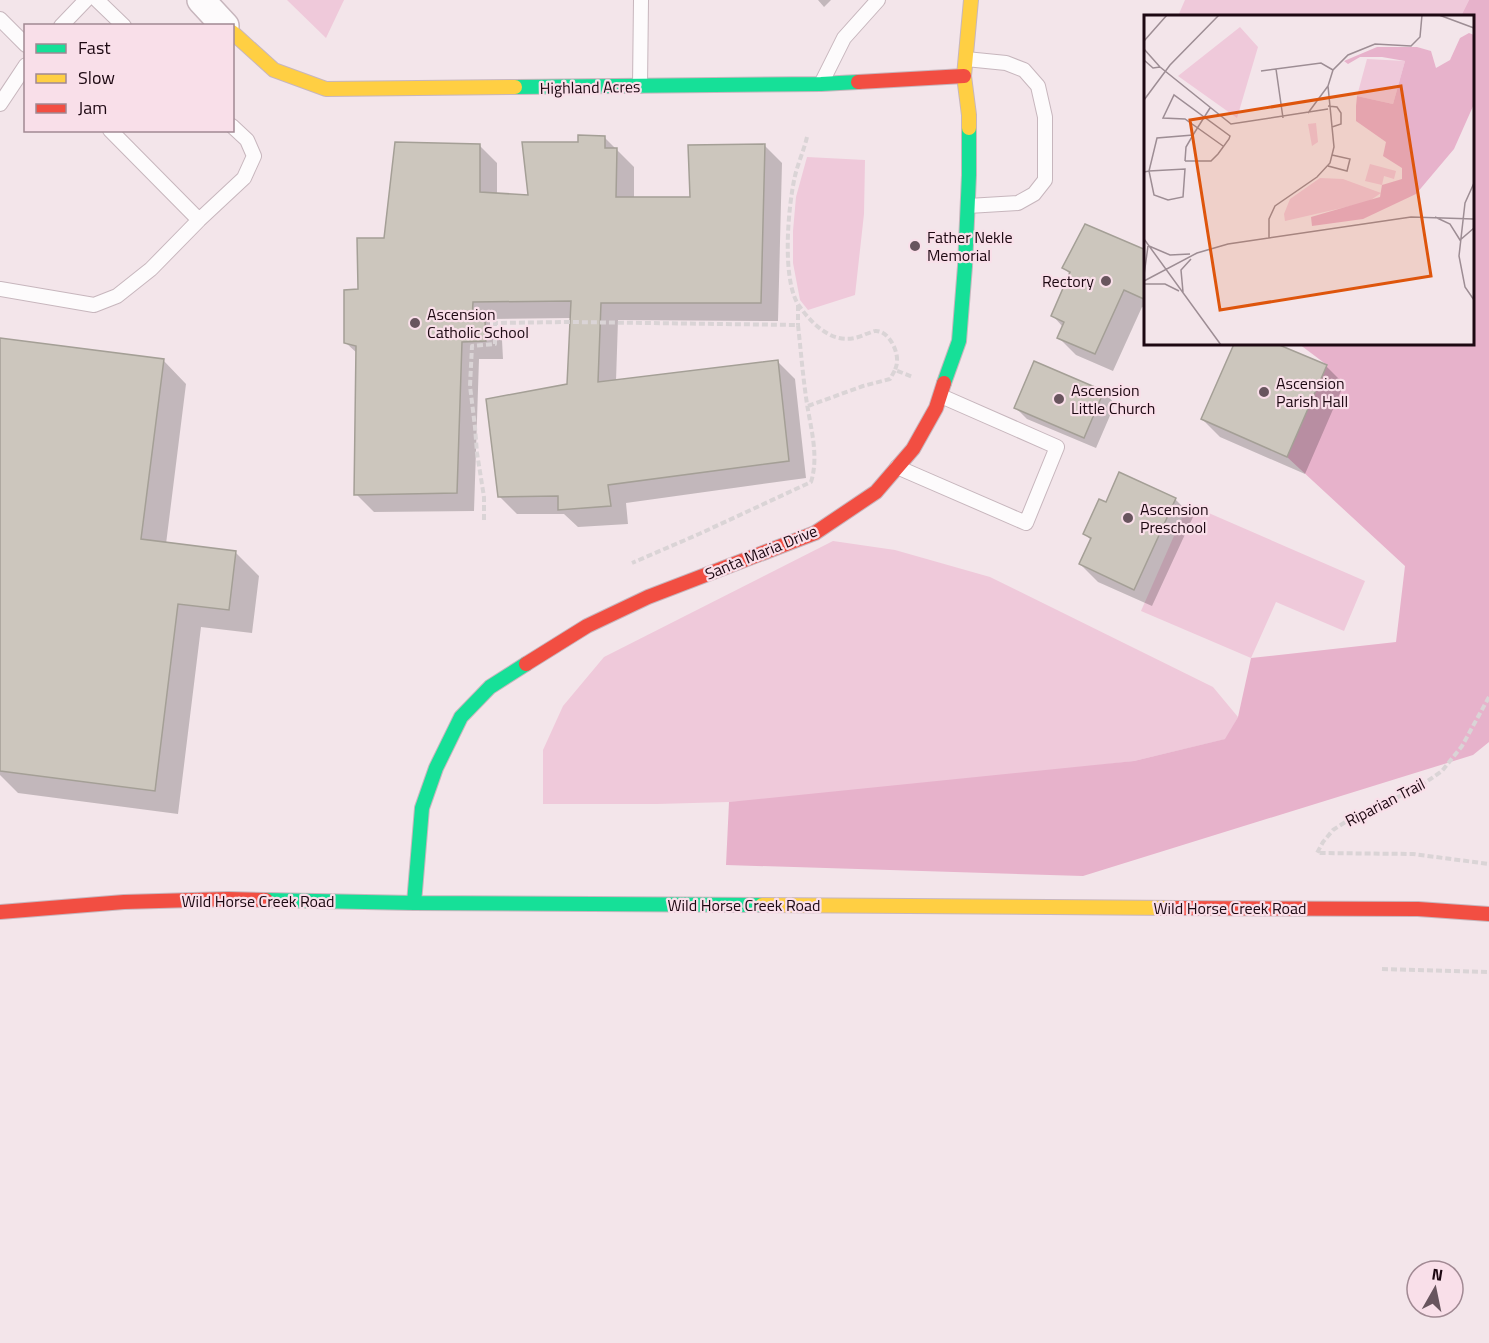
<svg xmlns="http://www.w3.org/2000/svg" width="1489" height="1343" font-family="'Titillium Web',sans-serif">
	<rect width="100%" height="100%" fill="#f3e5ea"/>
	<path fill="#efc9da" d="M287,0H344L326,38Z
		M1185,0H1469L1461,16H1178Z
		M807,157L865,160L864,214L855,295L808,310L800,300L793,263V231L796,197Z
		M1188,504L1365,581L1344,631L1276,602L1251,658L1141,611Z
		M833,541L895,550L990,577L1213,687L1238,717L1226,739L1134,761L803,800L657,804H543V750L563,706L604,657Z"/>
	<path fill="#e7b2cb" d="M1469,0H1489V742L1473,755L1083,876L726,865L729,802L1134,761L1225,739L1238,717L1251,658L1396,642L1405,566L1287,457L1327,365L1299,344H1472V16H1461Z"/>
	<path fill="#0003" d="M818,0H831L824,7Z
		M604,137L634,167V198H691L764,145L782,163L778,321L618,320L616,381L777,361L795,379L806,478L626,503L628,524L578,527L564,514H517L499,496L569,385L572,318L490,319V327L502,340L503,359H479L474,511L374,512L356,494L358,354L346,343L360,291L385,239L479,145L497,163V195L530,197L579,144Z
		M1146,251V309L1142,307L1113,371L1076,355L1059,338L1063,327L1053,316L1071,275L1064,268Z
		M0,340L163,360L186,384L166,544L235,552L259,576L252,633L201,627L178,814L18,793L0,775Z
		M1236,344H1273L1326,366L1344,384L1305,474L1220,437L1202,419Z
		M1034,363L1104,392L1115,404L1096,448L1027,419L1015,407Z
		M1175,499L1193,517L1152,606L1098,582L1080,564L1091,540L1085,534L1107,504Z"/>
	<path fill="#ccc6bd" stroke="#a49f96" stroke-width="1.5" d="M578,135L605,136V148H617L616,197H690L688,145L765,144L761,303H601L598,382L778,360L789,461L608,485L611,506L558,510V496L498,497L486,399L567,384L571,301L473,302L472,320H485L486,341L462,342L457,493L354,495L356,346L344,343V290L358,289L357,238H384L395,142L480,144V192L528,195L522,142H578Z
		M1085,224L1146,250V300L1124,290L1095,354L1057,338L1064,322L1051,316L1070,272L1062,268Z
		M0,338L164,359L141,539L236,551L229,610L178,604L155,791L0,771Z
		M1234,344H1277L1327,365L1287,457L1201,419Z
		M1034,361L1104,391L1084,438L1014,408Z
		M1119,472L1176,498L1134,590L1079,564L1091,538L1083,534L1099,499L1106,502Z"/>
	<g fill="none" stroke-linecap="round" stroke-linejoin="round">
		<defs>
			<path id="lane" d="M97,0L124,26
				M0,19L26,45
				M61,26L86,0
				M966,59L1006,63L1024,70L1038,86L1045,117V180L1034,194L1018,203L968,206
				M822,82L844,38L878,0
				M640,86L641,0
				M0,104L26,65
				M110,130L199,220
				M0,289L94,305L117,296L151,269L199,220L244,178L254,156L247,140L232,126
				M897,467L1026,523L1057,447L941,396"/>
			<path id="street" d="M201,0L225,26"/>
			<path id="fast" d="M515,87L821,84L858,82
				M944,383L959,341L965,266L969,175V128
				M266,900L414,903L762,905
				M414,903L422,808L436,768L461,717L490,687L526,664"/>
			<path id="slow" d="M232,32L274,70L326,89L515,87
				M969,128V115L964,76L971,0
				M762,905L1177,908"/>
			<path id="jam" d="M858,82L964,76
				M526,664L587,626L648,597L815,533L876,492L913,449L936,408L944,383
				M1177,908L1418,909L1489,914
				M0,912L124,902L228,899L266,900"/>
		</defs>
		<use href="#lane" stroke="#c7b6bd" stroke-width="16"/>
		<use href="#street" stroke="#c7b6bd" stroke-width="30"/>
		<use href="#fast" stroke="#c7b6bd" stroke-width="16"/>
		<use href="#slow" stroke="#c7b6bd" stroke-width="16"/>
		<use href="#jam" stroke="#c7b6bd" stroke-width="16"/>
		<path stroke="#dad4d6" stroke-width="4" stroke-dasharray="6 3" stroke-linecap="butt" d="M807,137C804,150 798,163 795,176C788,206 781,283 800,307C809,320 824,335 839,338C849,340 858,338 866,334C867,334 874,331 875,331C888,330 898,350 897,361C897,365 896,367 895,370L913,377
			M798,305V325
			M808,406L863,386L890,379L895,370
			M484,520V497L477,453L475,427L470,386L472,346L495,344V323L570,322L798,325C801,352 803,378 807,404C811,429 819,457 811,482L699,534L632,563
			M1489,697L1462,746L1442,771L1419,787L1347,821L1333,830L1323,842L1317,853L1413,854L1489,864
			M1382,969L1489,972"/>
		<use href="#lane" stroke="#fdfbfc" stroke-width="14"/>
		<use href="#street" stroke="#fdfbfc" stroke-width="27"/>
		<use href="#fast" stroke="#16e098" stroke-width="14"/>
		<use href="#slow" stroke="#ffcf43" stroke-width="14"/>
		<use href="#jam" stroke="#f24e42" stroke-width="14"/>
	</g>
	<g fill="#68555e" stroke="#f9dfe9" stroke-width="2">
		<circle cx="915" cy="246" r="6"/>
		<circle cx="1106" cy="281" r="6"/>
		<circle cx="415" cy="323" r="6"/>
		<circle cx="1264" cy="392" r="6"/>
		<circle cx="1059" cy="399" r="6"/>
		<circle cx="1128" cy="518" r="6"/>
	</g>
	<g text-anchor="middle" stroke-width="4.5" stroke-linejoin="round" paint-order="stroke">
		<g font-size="16" fill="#1d0812" stroke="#f9dfe9">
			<text transform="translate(590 87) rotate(-1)" y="6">Highland Acres</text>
			<text transform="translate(761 552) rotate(-22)" y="6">Santa Maria Drive</text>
			<text transform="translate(1385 802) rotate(-27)" y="6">Riparian Trail</text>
			<text x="258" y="907">Wild Horse Creek Road</text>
			<text x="744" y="911">Wild Horse Creek Road</text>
			<text x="1230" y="914">Wild Horse Creek Road</text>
		</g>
		<g font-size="16" fill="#1d0812" stroke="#f9dfe9" text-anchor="start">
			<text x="927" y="243">Father Nekle<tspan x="927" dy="18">Memorial</tspan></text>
			<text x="1094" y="287" text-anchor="end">Rectory</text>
			<text x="427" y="320">Ascension<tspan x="427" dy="18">Catholic School</tspan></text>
			<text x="1276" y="389">Ascension<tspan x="1276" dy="18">Parish Hall</tspan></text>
			<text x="1071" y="396">Ascension<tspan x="1071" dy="18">Little Church</tspan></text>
			<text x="1140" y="515">Ascension<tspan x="1140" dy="18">Preschool</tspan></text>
		</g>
	</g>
	<g transform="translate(1144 15)">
		<rect width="330" height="330" fill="#f3e5ea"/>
		<path d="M96,12L114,32L93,103L34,61ZM223,44L261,46L249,89L213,81ZM172,108L174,127L168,131L164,109ZM226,149L252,156L250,164L240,161L238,170L221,166ZM176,163L199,164L237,178L224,187L141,206L140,199L146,184Z" fill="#efc9da"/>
		<path d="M325,18L330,20V89L310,134L272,179L219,204L168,211L167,202L236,182L238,170L258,164V153L239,141L242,127L212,106V91L213,81L249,89L261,46L238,42H216L204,49L200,46L233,32H273L287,36L292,53L306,45L316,23Z" fill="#e7b2cb"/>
		<path fill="none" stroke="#9d8d94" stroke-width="1.5" d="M295,0L330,13M0,26L23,0M0,34L16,52M0,45L9,53L16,52L87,109L184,94M132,54L139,103M117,56L177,48L189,55M0,85L26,50L75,0M184,91L193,92L197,98V109L188,112M164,98L184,71M41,146H67L74,139L85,124L86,121L30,80L19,103L41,104L79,131M41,146L42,132L49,120M184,151L203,156L206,144L188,140M0,157L5,156L41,154L39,182L24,185L10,180L5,156L13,123L49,120L66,93M330,168L321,188L315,241L321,272L330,285M291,202L306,209L316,225L330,213M125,223V204L131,191L173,162L186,148L190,132L184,71L189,55L204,40L231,29L267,31L276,22L278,0M0,224L77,330M5,231L26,240L46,239M0,260L4,231M0,266L53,238L84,229L267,202L330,204M0,269H21L35,276M39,277L37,255L47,244"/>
		<path fill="#de550c" fill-opacity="0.15" stroke="#de550c" stroke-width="3" d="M257,71L287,261L76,295L46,105Z"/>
		<rect width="330" height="330" fill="none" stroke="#1d0812" stroke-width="3"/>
	</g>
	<rect x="24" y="24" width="210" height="108" fill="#f9dfe9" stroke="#a18993" stroke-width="1.5"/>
	<rect x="36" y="44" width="30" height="9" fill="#16e098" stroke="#a18993" stroke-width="1.5"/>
	<text x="78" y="54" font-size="18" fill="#1d0812">Fast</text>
	<rect x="36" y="74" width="30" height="9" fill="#ffcf43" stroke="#a18993" stroke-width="1.5"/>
	<text x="78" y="84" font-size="18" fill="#1d0812">Slow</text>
	<rect x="36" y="104" width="30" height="9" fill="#f24e42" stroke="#a18993" stroke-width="1.5"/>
	<text x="78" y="114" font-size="18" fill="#1d0812">Jam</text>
	<g transform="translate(1435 1289) rotate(9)"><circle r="28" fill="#f9dfe9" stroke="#a18993" stroke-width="1.5"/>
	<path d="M0-4.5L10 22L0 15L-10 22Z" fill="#68555e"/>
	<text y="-9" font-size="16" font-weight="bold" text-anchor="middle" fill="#1d0812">N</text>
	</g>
</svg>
